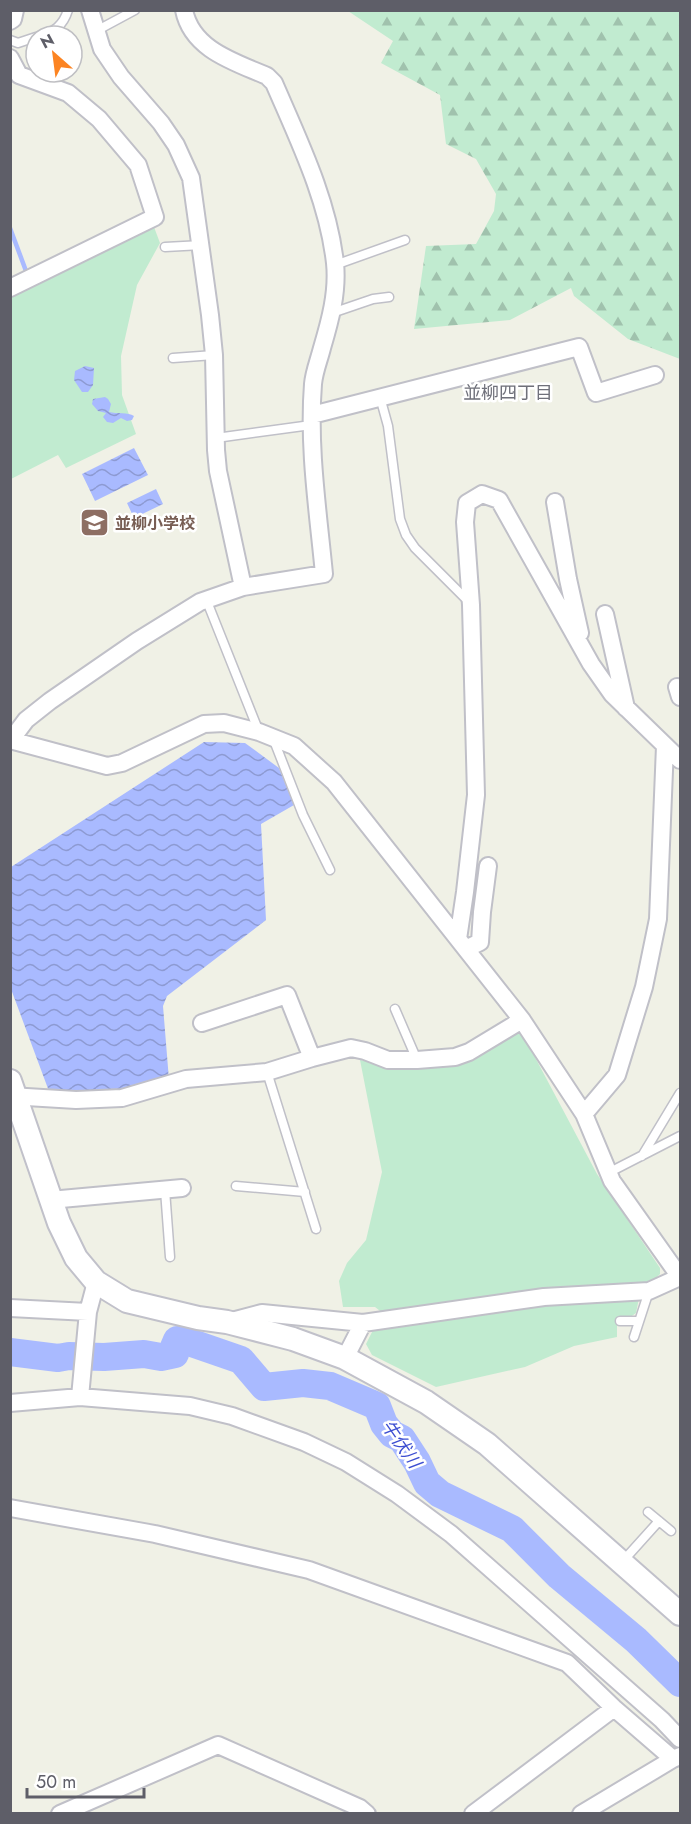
<svg xmlns="http://www.w3.org/2000/svg" width="691" height="1824" font-family="Jost,'Noto Sans JP',sans-serif">
	<defs>
		<pattern id="forest-firs" width="22" height="20" patternUnits="userSpaceOnUse" patternTransform="scale(1.5)"><rect width="22" height="20" fill="#c1ebd0"/><path d="M5 1l3.5 6h-7zM16 11l3.5 6h-7z" fill="#a0c2ad"/></pattern>
		<pattern id="water-waves" width="16" height="10" patternUnits="userSpaceOnUse" patternTransform="scale(1.5)"><rect width="16" height="10" fill="#a9baff"/><path d="M0 5q4-4 8 0t8 0" fill="none" stroke="#8d9ad2"/></pattern>
	</defs>
	<rect width="100%" height="100%" fill="#f0f1e6"/>
	<path fill="#c1ebd0" d="M149,226L154,227L160,243L137,285L121,356L122,395L136,434L66,468L58,455L11,479V294Z
		M520,1029L597,1174L660,1268V1274L652,1282L636,1286L530,1290L496,1297L384,1314L375,1307H343L339,1281L347,1263L366,1240L382,1172L360,1060L392,1066H428Z
		M639,1298L636,1313L629,1318L617,1319V1337L574,1346L525,1367L436,1387L372,1355L366,1344L373,1330L554,1303Z"/>
	<path fill="url(#forest-firs)" d="M348,11H680V359L628,339L574,296L571,288L510,320L414,329L426,246L476,244L494,211L496,194L476,159L446,144L440,95L381,63L393,41Z"/>
	<path fill="url(#water-waves)" d="M85,366L94,368L93,385L88,392H82L74,380L75,371Z
		M105,397L108,399L111,404L109,412C117,414 128,412 134,416L132,420L127,421L121,418L113,423L107,422L103,417L106,413L98,411L92,404L93,399Z
		M134,448L148,475L95,501L82,474Z
		M156,489L163,504L134,518L127,503Z
		M204,742L245,743L279,768L294,805L261,824L266,920L167,996L163,1006L169,1080L122,1092L50,1094L11,989V867Z"/>
	<g fill="none" stroke-linecap="round" stroke-linejoin="round">
		<path stroke="#a9baff" stroke-width="4.5" d="M10,228L26,271"/>
		<path stroke="#a9baff" stroke-width="28" d="M10,1352L58,1358L69,1356L104,1357L144,1354L161,1357L175,1354L174,1347L177,1340L186,1341L241,1360L264,1387L303,1383L330,1386L377,1406L384,1424L392,1434L402,1439L417,1462L427,1483L440,1494L512,1529L559,1576L636,1640L680,1683"/>
		<defs>
			<path id="lane" d="M96,31L135,10
				M39,36C54,32 63,26 68,10
				M10,40L18,43L36,37
				M165,247L202,245
				M335,265L405,240
				M332,313L373,299L389,297
				M173,358L214,355
				M380,397L388,426L400,519L406,535L415,548L469,602
				M216,438L311,425
				M206,599L259,732
				M273,738L303,815L330,870
				M395,1009L417,1060
				M267,1072L316,1229
				M642,1156L680,1093
				M608,1173L680,1136
				M236,1186L305,1192
				M165,1190L170,1257
				M620,1321H639
				M634,1337L649,1291
				M648,1512L671,1531
				M623,1561L659,1521"/>
			<path id="street" d="M90,10L102,49L121,77L161,123L176,145L191,178L210,315L214,355L216,450L218,471L243,587
				M10,21L13,19L15,10
				M10,58L19,75L68,93L99,119L138,165L155,217L10,288
				M312,415L579,347L596,393L655,375
				M555,502L568,579L580,633
				M605,614L626,708
				M677,687L680,697
				M10,740L107,766L122,763L204,724L224,723L259,732L294,746L334,782L522,1020L584,1114L612,1181L680,1277
				M13,741L17,732L26,720L50,701L137,641L200,602L243,587L324,574C318,511 308,447 313,384C314,372 319,360 322,348C330,321 338,292 335,263C328,200 299,141 274,83L267,76C235,62 192,50 184,10
				M458,939L465,892L476,795L471,605L465,522L467,503L482,494L499,500L591,664L612,694L680,760
				M466,949L480,942L482,912L488,866
				M202,1023L287,995L312,1058
				M10,1096L76,1100L122,1098L186,1079L267,1072L312,1058L351,1048L365,1051L388,1060H417L455,1057L469,1052L522,1020
				M584,1114L617,1075L644,987L658,919L665,746
				M50,1200L182,1188
				M10,1308L88,1312
				M228,1322L262,1313L363,1323L544,1297L649,1291L680,1277
				M345,1358L363,1323
				M80,1397L88,1312L96,1282
				M10,1403L80,1397L190,1406L232,1416L304,1442L346,1462L397,1494L451,1534L662,1720L680,1739
				M10,1508L155,1534L309,1570L567,1663L614,1708L673,1759L680,1756
				M60,1814L218,1745L360,1808L367,1814
				M473,1814L614,1708
				M581,1814L673,1759"/>
			<path id="secondary" d="M10,1081L59,1223L76,1258L96,1282L127,1301L198,1318L227,1322L293,1339L345,1358L426,1402L487,1444L680,1614"/>
		</defs>
		<use href="#lane" stroke="#c0c0c8" stroke-width="11"/>
		<use href="#street" stroke="#c0c0c8" stroke-width="20"/>
		<use href="#secondary" stroke="#c1c1ca" stroke-width="26"/>
		<use href="#lane" stroke="#fff" stroke-width="8"/>
		<use href="#street" stroke="#fff" stroke-width="16"/>
		<use href="#secondary" stroke="#fff" stroke-width="22"/>
	</g>
	<defs>
		<symbol id="school-square" viewBox="-11 -11 22 22"><rect x="-9" y="-9" width="18" height="18" rx="4" fill="#8d6e63" stroke="#fff"/><path d="M0-5L7-2L0 1L-7-2ZM-4 1L0 2.5L4 1V4Q0 6-4 4Z" fill="#fff"/></symbol>
	</defs>
	<g fill-rule="evenodd">
		<use href="#school-square" x="78" y="506" width="33" height="33"/>
	</g>
	<g text-anchor="middle" stroke-width="5" stroke-linejoin="round" paint-order="stroke">
		<g font-size="16" font-weight="bold" fill="#785e54" stroke="#fff" text-anchor="start">
			<text x="115" y="529">並柳小学校</text>
		</g>
		<g font-size="18" fill="#6f707a" stroke="#fff">
			<text x="508" y="399">並柳四丁目</text>
		</g>
		<g font-size="18" font-style="italic" fill="#3d4fd1" stroke="#fff">
			<text transform="translate(401 1444) rotate(55)" y="6">牛伏川</text>
		</g>
	</g>
	<rect width="691" height="1824" fill="none" stroke="#5e5e68" stroke-width="24"/>
	<g transform="translate(54 54) rotate(332)"><circle r="28" fill="#ffffff" stroke="#bfbfc3" stroke-width="1.5"/>
	<path d="M0-4.5L10 22L0 15L-10 22Z" fill="#fc8422"/>
	<text y="-9" font-size="16" font-weight="bold" text-anchor="middle" fill="#5e5e68">N</text>
	</g>
	<path d="M27 1788v9h117v-9" fill="none" stroke="#5e5e68" stroke-width="3"/>
	<text x="36" y="1788" font-size="18" fill="#5e5e68" stroke="#ffffff" stroke-width="4.5" paint-order="stroke">50 m</text>
</svg>
